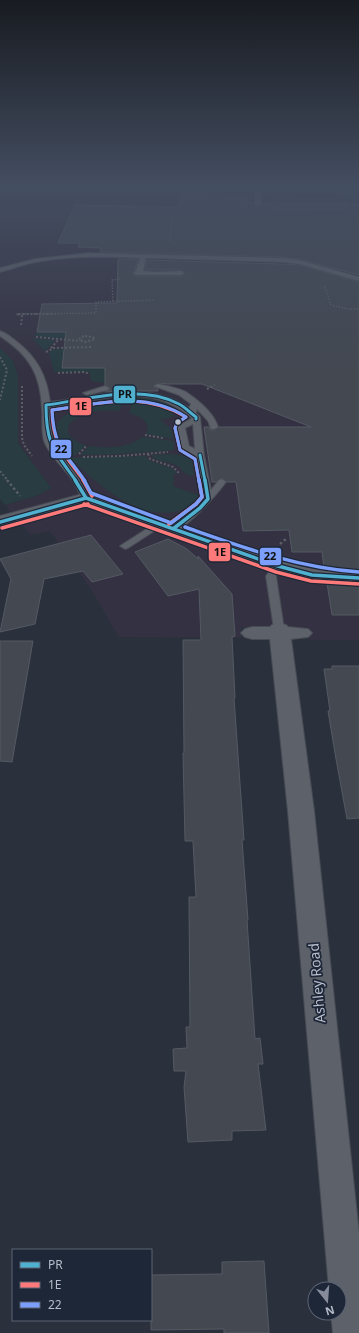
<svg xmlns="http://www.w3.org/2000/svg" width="359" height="1333" font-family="'Noto Sans',sans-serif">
	<rect width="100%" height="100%" fill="#2b313c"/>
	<path fill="#343242" d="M3,185H228L335,188L345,185H359V640H310L308,627H241V638L119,637L91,589L50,531L31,535L5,505L39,495L51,488L18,443V375L13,361L0,348V187Z"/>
	<path fill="#283c42" d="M355,185H359V201C353,201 343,195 338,193L345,189H357Z
		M272,197L337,199L342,201V204L272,203Z
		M110,331V348L64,349L62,368H109V377L105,383L91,381L90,373L88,372H54L49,353L52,350L56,349L95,348V346H82L84,343L96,341L98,338L96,336L86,335L77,337V340L34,336L37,332Z
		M32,338L56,340L45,351Z
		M0,348L13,361L18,375V443L51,488L39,495L5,505L0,499Z
		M134,397L146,398L171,404L165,407L175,416L160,420L171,428L173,439L146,434C152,421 139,416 129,413Z
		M126,398L119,411C109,410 98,410 88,413C64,420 59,437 86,445L75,455L69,456C65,448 55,434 57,425C58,420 64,416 67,414C84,401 105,398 126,398Z
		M143,437L174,441V450L121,454L80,455L89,446C107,449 127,448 143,437Z
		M171,454L186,456L192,460L194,475L190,476L183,472C178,459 159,466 151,455Z
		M146,456L148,460L171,468L178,473L174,474L173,486L198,495V498C195,501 193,504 189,506C150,530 96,485 71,458Z"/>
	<path fill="#434851" stroke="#545963" d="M181,195L247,196V202L254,203L257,207L262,205V203L359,204V275L299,259L281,257L100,252L101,248L78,247L80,243H58L75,205L178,207Z
		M118,259H138L135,270L132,273L136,276H181L185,273L181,270H145L147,260L281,264L299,265L359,282V570L324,568L322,552H292L289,530L243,531L236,482H227L222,478L216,482H212L204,427H209L210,430H214L219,427H311L202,384H167L158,383L153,386L158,389V391H121L105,392L109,391L110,388L105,385V368H62L66,332H37L42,304L117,303Z
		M91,535L123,574L92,582L83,571L44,579L35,624L0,632L11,579L0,559Z
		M168,539L187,549L198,559V556L232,594L235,636L232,637L235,698H234L244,840H242L248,920H247L255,1039L260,1038L263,1064H258L266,1130L232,1131V1140L188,1142L184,1087L186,1071H174L173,1049L187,1048L186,1027H190L189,897H196L193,841H185L183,753H184L183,640H201L199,589L168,596L135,552Z
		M327,583L359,585V615H332Z
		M0,641H33L12,762L0,761Z
		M332,666H359V818L347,819L336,759L328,711H330L324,669H332Z
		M264,1261L269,1333H224V1329L151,1330V1275L222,1274V1262Z"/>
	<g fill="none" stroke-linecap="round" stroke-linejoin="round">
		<defs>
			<path id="service" d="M258,189L261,191V204L258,206L255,204V191Z
				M89,253L281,258L299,260L359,277V281L299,264L281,262L146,258L143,271L155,272L181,271L184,273L181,275H136L133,273L136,271L140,258C106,256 70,256 36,262C24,264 12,269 0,272V268L35,259Z
				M0,331C6,333 11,337 16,341C37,357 47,376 50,402C95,397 149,379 189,408L191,404L179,395L154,386L158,384C167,386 178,388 186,392C198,400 214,413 218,427L214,429H211L208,421L197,409L196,413L200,417L204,455L211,490L219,480L222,479L226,482C218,493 183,534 170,531L168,529L170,527L197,506L203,499L196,456L181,447L177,427L192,418C182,410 172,404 160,400C126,389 85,403 50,407L51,429L53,442L87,490L90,498L86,501L83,500C79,493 76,485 71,478C62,466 49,455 44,441C41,431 43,420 42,410C41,374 29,355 0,336ZM193,424L195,449L189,446L185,428Z
				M105,386L109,388L108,390L87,395L83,393Z
				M159,521L162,522L164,524L162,526L128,548L125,549L120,546Z
				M278,563L283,566L276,576L284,629L279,632L274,629L266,576L275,564Z"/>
			<path id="minor" d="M86,493L92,494L95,498L92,502L0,528V516Z
				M279,623L286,625L288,627L308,629L312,633L308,637L291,639L314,811L359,1234V1333H333L331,1313H339V1289H329L288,811L270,639H252L245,637L241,633L245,629L252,627H270L272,625Z"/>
			<path id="tertiary" d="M86,493L285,562L313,569L359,572V584L312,581L271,570L80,502L77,498L80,494Z"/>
		</defs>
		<use href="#service" stroke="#484c55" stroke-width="2"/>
		<use href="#minor" stroke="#484c55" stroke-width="2"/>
		<use href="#tertiary" stroke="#484c55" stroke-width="2"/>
		<path stroke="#5a5f66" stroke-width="1.5" stroke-dasharray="1.5 1.5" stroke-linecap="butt" d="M345,189L357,188
			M273,208L344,209L348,206L343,198L335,193L338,190L350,185
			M169,241L174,209
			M325,287L331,305L348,309H359
			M113,301L112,280L120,279
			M18,315L17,314L96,313V302L155,300"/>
		<path stroke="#5a5f66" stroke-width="2" stroke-dasharray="2 2" stroke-linecap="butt" d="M21,325L22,316L17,314H55
			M85,336L93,337L95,339L86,342L79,340L81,337Z
			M36,337L80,341
			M51,348L59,339
			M46,352L54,348L93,347
			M0,357L7,370L0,400
			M58,373L84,372L87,373V375
			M22,386V438L24,445L32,456
			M207,389L215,385
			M145,435L163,438
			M79,454L87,445
			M148,454L150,459L173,467L179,473
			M83,457L121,456L168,452
			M0,471L8,481"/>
		<path stroke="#5a5f66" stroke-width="2.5" stroke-dasharray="2.5 2.5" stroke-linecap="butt" d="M7,480L20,496
			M280,544L286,539"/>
		<use href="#service" fill="#5d6169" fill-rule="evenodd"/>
		<use href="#minor" fill="#5d6169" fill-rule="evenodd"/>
		<use href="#tertiary" fill="#5d6169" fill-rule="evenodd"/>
		<defs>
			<path id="bus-1-far1" d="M46,405C88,400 139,383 179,404C185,407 190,413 196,417V419
				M46,405C46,445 54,450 76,481
				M200,455L205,481"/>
			<path id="bus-1" d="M75,480L86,498
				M86,498L278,566L312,575L359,578
				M0,522L86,498
				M173,529L200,508L208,499L205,480"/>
			<path id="bus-2-far1" d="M84,481C65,455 52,445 52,410C102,404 139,390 186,417L177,423L175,428L180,450L195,459L199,481"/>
			<path id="bus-2" d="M83,480L92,496
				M84,504L276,572L311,581L359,584
				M169,524L196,504L202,497L199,480
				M2,528L88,504"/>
			<path id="bus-3-far1" d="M85,481C65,452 54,448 52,410C97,404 145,390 186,417L177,423L175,428L180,450L195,459L199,481"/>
			<path id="bus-3" d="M84,480L91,493L171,523L196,504L202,497L199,480
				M185,527C242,547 298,568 359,572"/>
		</defs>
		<use href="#bus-1-far1" stroke="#1e2737" stroke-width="5"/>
		<use href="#bus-1" stroke="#1e2737" stroke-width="6"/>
		<use href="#bus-2-far1" stroke="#1e2737" stroke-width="5"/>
		<use href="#bus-2" stroke="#1e2737" stroke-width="6"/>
		<use href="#bus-3-far1" stroke="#1e2737" stroke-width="5"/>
		<use href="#bus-3" stroke="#1e2737" stroke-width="6"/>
		<use href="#bus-1-far1" stroke="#50b0d0" stroke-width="3"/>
		<use href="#bus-1" stroke="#50b0d0" stroke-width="3.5"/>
		<use href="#bus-2-far1" stroke="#fe7a7a" stroke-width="3"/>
		<use href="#bus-2" stroke="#fe7a7a" stroke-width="3.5"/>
		<use href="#bus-3-far1" stroke="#7b9ffb" stroke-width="3"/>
		<use href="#bus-3" stroke="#7b9ffb" stroke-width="3.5"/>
	</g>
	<linearGradient id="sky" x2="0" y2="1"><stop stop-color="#181b21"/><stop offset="0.5" stop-color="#444e61"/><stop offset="1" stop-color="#444e61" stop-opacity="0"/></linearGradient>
	<rect width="359" height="372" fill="url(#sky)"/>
	<circle fill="#b7bdcc" stroke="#1e2737" stroke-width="1.5" cx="178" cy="422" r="3.5"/>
	<g text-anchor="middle" stroke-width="3.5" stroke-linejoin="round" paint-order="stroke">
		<g font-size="14" fill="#b7bdcc" stroke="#1e2737">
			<text transform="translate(317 983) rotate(-95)" y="5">Ashley Road</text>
		</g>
	</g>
	<g stroke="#1e2737" stroke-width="1.5">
		<rect x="113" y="385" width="23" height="19" rx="4" fill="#50b0d0"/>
		<rect x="69" y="397" width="23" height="19" rx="4" fill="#fe7a7a"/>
		<rect x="50" y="439" width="22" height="20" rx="4" fill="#7b9ffb"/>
		<rect x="208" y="542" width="23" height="20" rx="4" fill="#fe7a7a"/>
		<rect x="259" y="547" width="23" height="19" rx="4" fill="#7b9ffb"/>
	</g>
	<g font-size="11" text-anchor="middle" font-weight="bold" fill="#111">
		<text x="125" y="398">PR</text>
		<text x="81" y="410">1E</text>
		<text x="61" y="453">22</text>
		<text x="220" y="556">1E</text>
		<text x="270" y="560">22</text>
	</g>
	<rect x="12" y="1249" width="140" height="72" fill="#1e2737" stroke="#5b6373"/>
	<rect x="20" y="1262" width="20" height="6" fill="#50b0d0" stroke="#5b6373"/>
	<text x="48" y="1269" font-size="12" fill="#b7bdcc">PR</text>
	<rect x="20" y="1282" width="20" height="6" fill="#fe7a7a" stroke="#5b6373"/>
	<text x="48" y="1289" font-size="12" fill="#b7bdcc">1E</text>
	<rect x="20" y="1302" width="20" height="6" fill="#7b9ffb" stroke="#5b6373"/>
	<text x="48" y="1309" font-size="12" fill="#b7bdcc">22</text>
	<g transform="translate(327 1301) rotate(163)"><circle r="19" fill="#1e2737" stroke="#5b6373"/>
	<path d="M0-3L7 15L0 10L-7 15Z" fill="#868c9a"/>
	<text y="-6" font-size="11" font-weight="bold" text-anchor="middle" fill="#b7bdcc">N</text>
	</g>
</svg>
